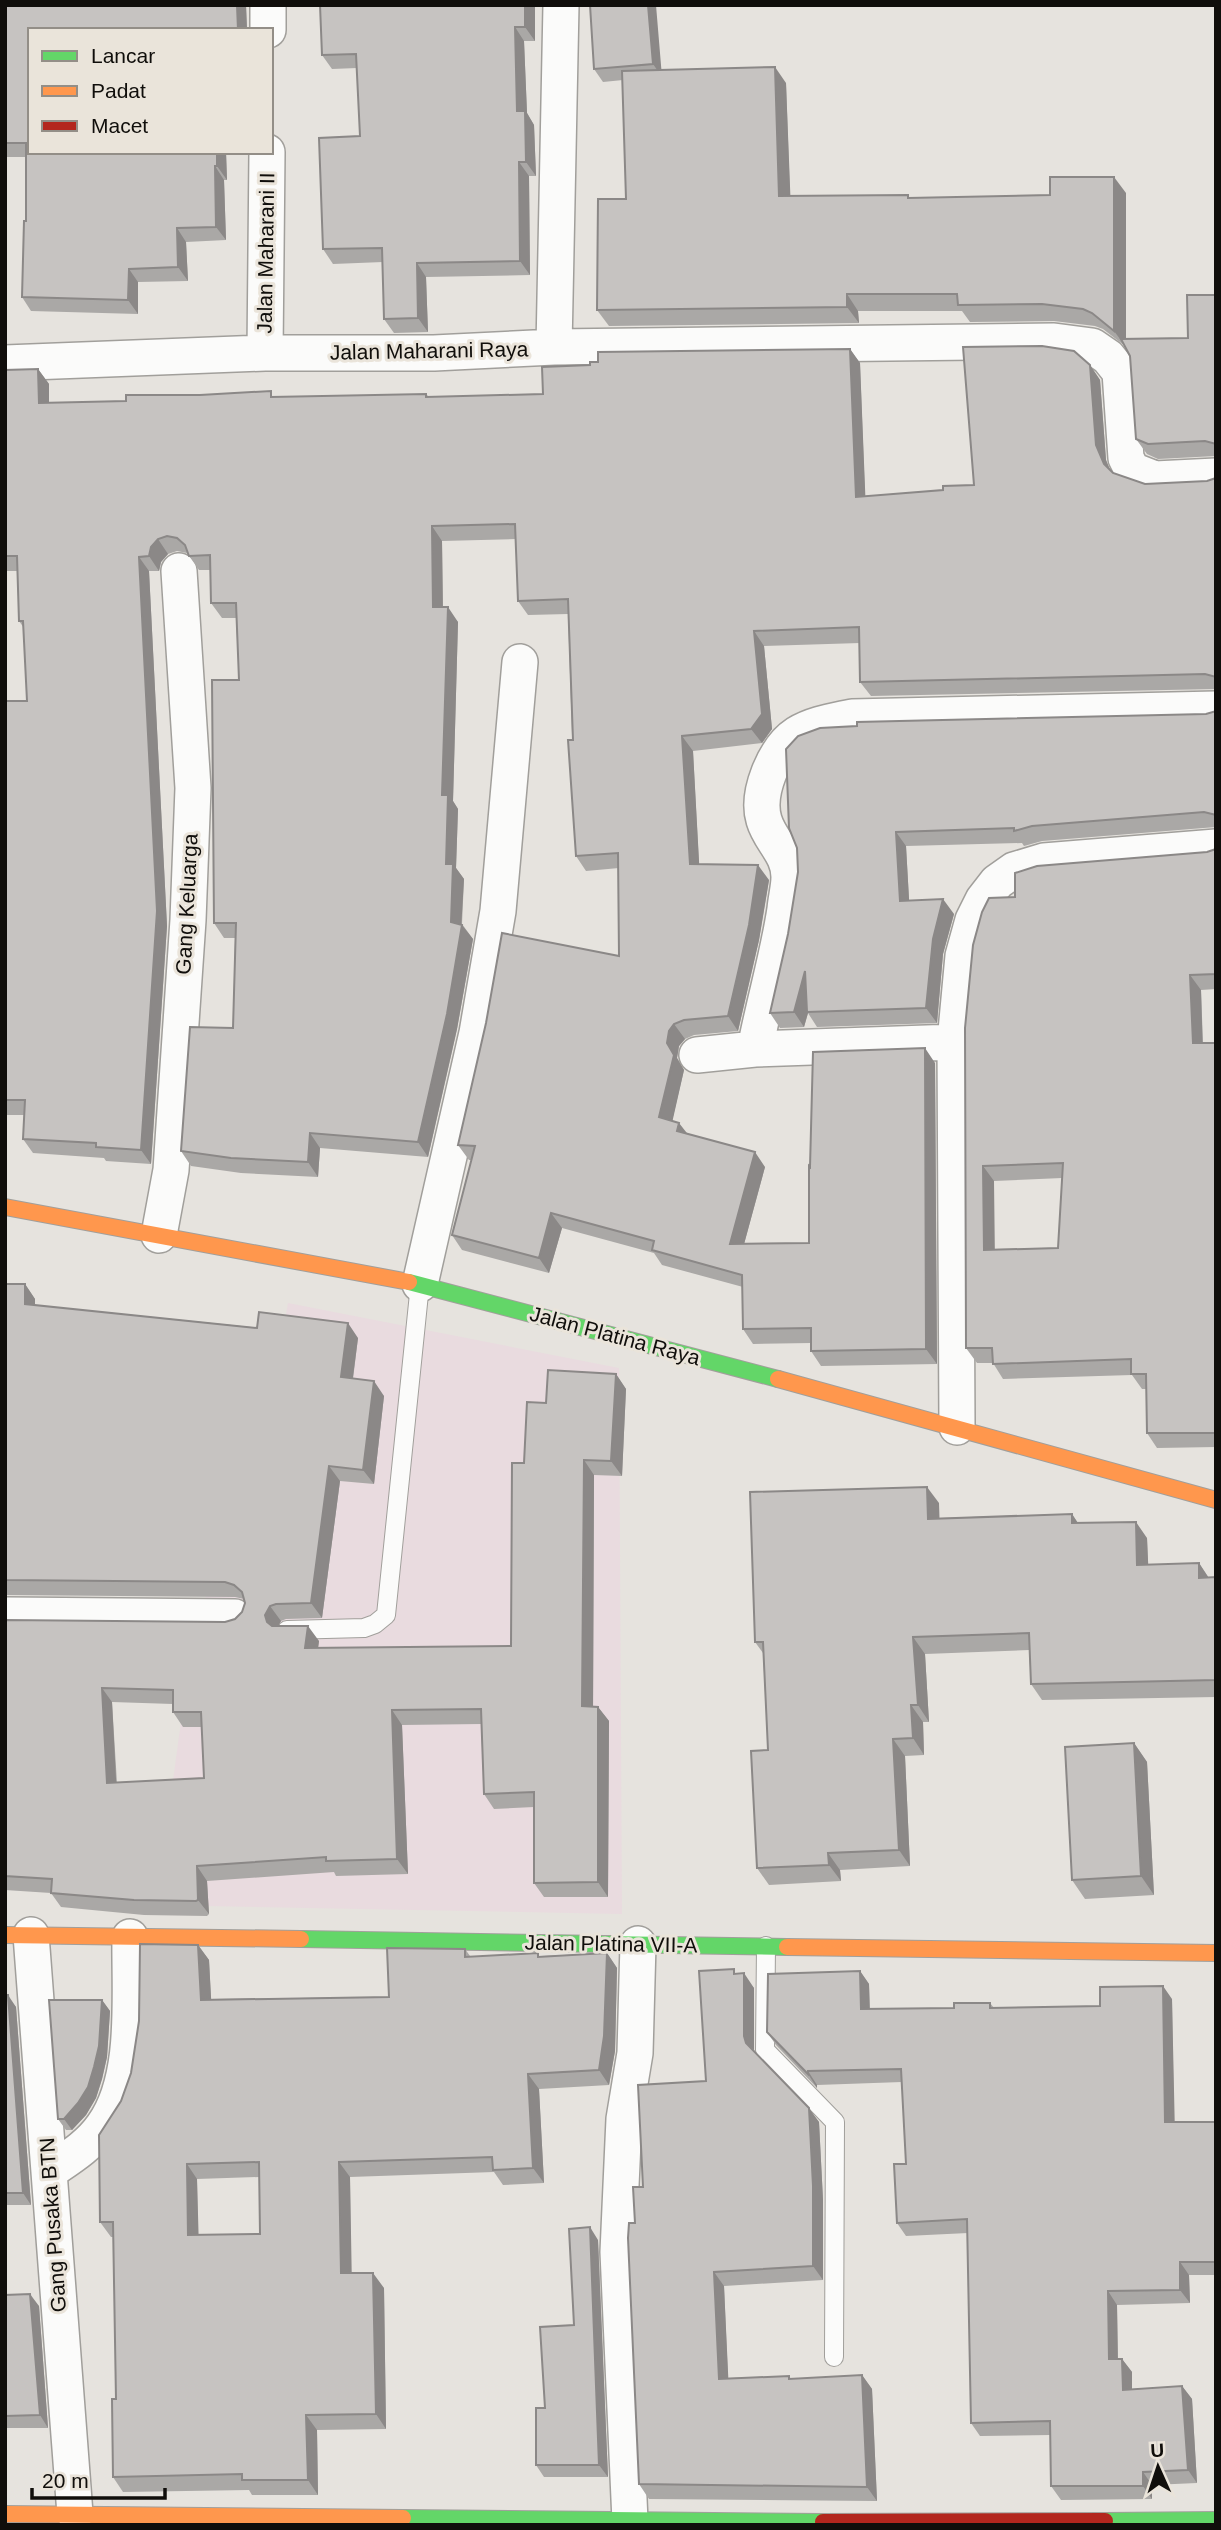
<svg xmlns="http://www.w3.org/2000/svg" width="1221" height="2530" font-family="Helvetica,sans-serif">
	<rect width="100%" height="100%" fill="#e6e3de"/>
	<path fill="#e9dbdf" d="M288,1303L619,1368L622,1914L156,1905L192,1641L274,1379Z"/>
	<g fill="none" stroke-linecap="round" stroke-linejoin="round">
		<defs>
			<path id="lane" d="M287,1630L364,1628L375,1624L386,1615L420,1284
				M766,1946L765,2050L835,2122L834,2357"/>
			<path id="street" d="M268,30V5
				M554,347L1054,341L1092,346L1108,357L1120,372L1126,458L1132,470L1155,479L1216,476
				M265,353L267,152
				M5,363L265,353H434L554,347L561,5
				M755,1049C764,1002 778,956 785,909C786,898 789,887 789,877C789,853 770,841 764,820C756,794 774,749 797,734C813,724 834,721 852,717L1216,709
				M697,1055L755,1049L955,1042
				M159,1235L171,1170L188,920L193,788L179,571
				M420,1284L477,1033L498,911L520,662
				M957,1427L955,1042L963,956L973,920L983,900L997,882L1014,870L1044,861L1216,847
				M5,1615L235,1617
				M31,1935L75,2514
				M50,2171C69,2158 89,2146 103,2126C138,2078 129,1994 130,1937
				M630,2521L618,2252L624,2119L635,2053L638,1944"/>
			<path id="fast" d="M409,1282L778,1379
				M301,1939L787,1947
				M403,2518L823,2522
				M1105,2521L1216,2520"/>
			<path id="slow" d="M5,1207L409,1282
				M778,1379L1216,1500
				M5,1935L301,1939
				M787,1947L1216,1953
				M5,2514L403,2518"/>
			<path id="jam" d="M823,2522L1105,2521"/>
		</defs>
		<use href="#lane" stroke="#a19f9b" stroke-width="20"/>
		<use href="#street" stroke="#a19f9b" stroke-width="38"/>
		<use href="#fast" stroke="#a19f9b" stroke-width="18"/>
		<use href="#slow" stroke="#a19f9b" stroke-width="18"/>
		<use href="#jam" stroke="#a19f9b" stroke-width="18"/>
		<use href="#lane" stroke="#fbfbfa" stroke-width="18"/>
		<use href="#street" stroke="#fbfbfa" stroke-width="35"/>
		<use href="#fast" stroke="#63d668" stroke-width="16"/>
		<use href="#slow" stroke="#ff974d" stroke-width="16"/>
		<use href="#jam" stroke="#b3261e" stroke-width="16"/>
	</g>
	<path fill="#aaa8a6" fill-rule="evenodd" d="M5,5H246L247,30H30L226,152L227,180H224L226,240L186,242L188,281L138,282V314L31,311L22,297L26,221V157H5Z
		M535,5V41H524L527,113L534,125L536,176H529L530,275L426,277L428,332L394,333L384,319L383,262L333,264L323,249L360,136L357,68L332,69L322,55Z
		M590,5L661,70L786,83L790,196L908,195L909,198L1126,193V339L1188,338L1216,295V456L1158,459L1147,454L1136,439L1130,356L1125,346L1103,329L1095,326L1054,321L970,322L962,311H858L859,323L609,326L597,310L626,199L623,80L603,82L594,69Z
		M850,349L860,363L865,496L943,490L974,485L1090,365L1100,380L1106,460L1110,471L1113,473L1145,484L1207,481L1216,478V689L871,696L860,682V643L764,646L772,729L762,743L693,751L699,864L769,880L759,940L738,1031L694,1035L685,1039L679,1046L677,1058L684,1070L672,1121L687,1134L765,1167L744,1244L809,1243L810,1167L935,1063L937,1364L821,1366L811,1351V1343L753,1344L743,1329V1287L662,1265L654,1253L562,1228L549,1273L462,1250L452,1235L472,1160H469L458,1145L619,956V868L586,871L576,856L568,614L528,615L518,601L516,539L442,541L443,607L458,622L453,801L458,809L456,868L464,879L462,924L473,939L457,1029L428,1157L320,1148L318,1177L241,1173L191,1166L181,1151L233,1028L235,938H224L214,923L239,680L236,618H222L211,603L210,570H199L187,553L177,551L168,554L161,562L159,571H149L167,926L151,1164L106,1161L104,1158L33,1153L23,1139L24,1115H5V701H27L24,628L19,621L17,571H5V370L38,369L49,384V403L426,394L429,397L543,394L590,365Z
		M1216,711V827L1042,841L1024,846L1022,843L906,846L909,900L954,914L943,954L937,1023L817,1027L808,1013L804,1027L780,1028L770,1013L788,934L798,872L797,848Z
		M1216,849V989L1201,990L1203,1043H1216V1447L1157,1448L1147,1433V1389H1142L1132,1375L1003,1379L993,1363H977L966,1348L965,1028L1015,897L1207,852ZM1062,1178L1058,1248L994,1249V1181Z
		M5,1284H25L35,1299V1305L358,1338L353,1379L384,1396L374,1484L340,1481L322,1618L286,1619L281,1621L278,1626L319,1641L318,1648L511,1646L524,1463L546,1403L616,1374L626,1389L622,1476L594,1475L593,1707H598L609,1721L608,1897H544L534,1883V1807L494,1809L484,1794L481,1724L402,1725L408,1874L336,1876L334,1872L207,1881L209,1914L207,1916L144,1915L61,1907L51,1893L5,1890V1620L225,1622L235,1619L242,1612L245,1603L244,1599L235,1597L5,1595ZM112,1702L173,1704V1712L183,1727H202L204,1778L117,1783Z
		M939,1503V1518L1072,1514L1078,1523L1147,1538L1148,1565L1199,1563L1209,1578L1216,1577V1697L1042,1700L1031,1684L1029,1650L925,1654L929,1722H923L924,1755L905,1756L910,1866L840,1870L841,1881L769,1885L757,1868L768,1750L763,1653L755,1642Z
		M1134,1743L1147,1762L1154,1895L1085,1899L1072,1880Z
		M198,1945L209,1960L211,1999L389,1997L465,1949L470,1956H541L607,1953L617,1968L615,2051L609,2085L539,2089L544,2183L503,2185L494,2172L350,2177L351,2273L384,2288L386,2429L317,2430L318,2495H252L249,2490L123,2492L113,2477L116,2399L113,2237H111L100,2222L121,2101ZM259,2177L260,2234L198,2235L197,2179Z
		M860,1971L869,1984L870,2009L954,2008L990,2003L994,2008L1100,2006L1172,1999L1174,2122L1216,2123V2275H1189L1190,2303L1117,2305L1118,2359H1122L1132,2372V2389L1182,2386L1192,2399L1197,2483L1152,2485V2499L1061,2500L1051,2486L1050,2435L980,2436L971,2423L968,2233L906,2236L897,2223L906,2164L902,2082L817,2085V2088L776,2045L767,2032Z
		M737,1973L754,1988V2051L819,2122L823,2200V2280L724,2286L728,2378L789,2376L791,2379L862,2375L872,2389L877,2501L649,2499L639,2484L635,2223L643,2187L706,2081Z
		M5,1995L16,2007L31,2205H5Z
		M102,2000L110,2011L107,2057L102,2079L96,2098L86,2115L72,2130H66L58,2119Z
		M598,2240L608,2477H544L536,2465L545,2408L574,2325Z
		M5,2295L39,2306L48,2428H5Z"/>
	<path fill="#8b8887" d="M237,5H246L247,30H238Z
		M525,5H535V41L525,27Z
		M648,5H656L662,77L653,64Z
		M515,27L524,41L527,113L534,125L536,176L526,162L517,111Z
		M775,67L786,83L791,212L779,196Z
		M217,152H226L227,180L217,166Z
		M519,162L529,176L530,275L520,261Z
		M215,166L224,180L226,240L216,227Z
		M1114,177L1126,193V347L1114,331Z
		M177,228L186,242L188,281L178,267Z
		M417,263L426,277L428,332L418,318Z
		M129,269L138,282V314L128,300Z
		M847,294L858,311L859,323L847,307Z
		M850,349L860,363L866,512L856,497Z
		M1090,365L1100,380L1106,460L1114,479L1104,464L1096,445Z
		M38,369L49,384V418L39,403Z
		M432,526L442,541L443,622L433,607Z
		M158,539L168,554L161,562L159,571L149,556L151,547Z
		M139,557L149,571L167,926L151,1164L141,1150Z
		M448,607L458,622L453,801L458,809L456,868L464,879L461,930L462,925L473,939L457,1029L428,1157L418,1142L451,922L446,864L442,795Z
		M754,631L764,646L772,729L762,743L751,729Z
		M682,736L693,751L700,879L690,864Z
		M896,832L906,846L910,916L900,901Z
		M758,865L769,880L759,940L738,1031L728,1016Z
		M943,899L954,914L943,954L937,1023L926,1008L933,939Z
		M805,971L807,1012L808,1013L804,1027L794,1012Z
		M1190,975L1201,990L1203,1058L1193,1043Z
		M674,1024L685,1039L679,1046L677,1058L684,1070L670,1132L659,1117L669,1031Z
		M925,1048L935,1063L937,1364L926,1349Z
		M679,1123L690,1137L677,1131Z
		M310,1133L320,1148L318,1177L308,1162Z
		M755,1152L765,1167L740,1259L730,1244Z
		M983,1166L994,1181L995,1264L984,1250Z
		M551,1213L562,1228L549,1273L539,1258Z
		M25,1284L35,1299V1319L25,1304Z
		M348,1323L358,1338L351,1392L341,1377Z
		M616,1374L626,1389L622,1476L611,1461Z
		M374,1381L384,1396L374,1484L363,1470Z
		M584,1460L594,1475L593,1721L582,1706Z
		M329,1466L340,1481L322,1618L311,1603Z
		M927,1487L939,1503L940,1535L928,1519Z
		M1072,1514L1083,1531L1072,1523Z
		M1136,1522L1147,1538L1149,1582L1137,1565Z
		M1199,1563L1210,1580L1199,1578Z
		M270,1606L281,1621L276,1630L267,1622L265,1615Z
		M308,1626L319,1641L316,1663L305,1648Z
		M913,1637L925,1654L929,1722L918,1705Z
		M102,1688L112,1702L117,1798L107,1783Z
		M911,1705L923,1722L924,1755L913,1738Z
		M598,1707L609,1721L608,1897L598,1882Z
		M392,1710L402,1725L408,1874L397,1859Z
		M893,1739L905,1756L910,1866L899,1850Z
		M1134,1743L1147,1762L1154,1895L1141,1876Z
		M828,1853L840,1870L841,1881L829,1865Z
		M197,1866L207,1881L209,1914L198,1900Z
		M198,1945L209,1960L212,2015L201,2000Z
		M607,1953L617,1968L615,2051L609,2085L599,2070Z
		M860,1971L869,1984L870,2023L861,2009Z
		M744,1973L754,1988V2050L746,2043L744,2036Z
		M1163,1986L1172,1999L1175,2136L1165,2122Z
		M8,1995L16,2007L31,2205L23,2193Z
		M102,2000L110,2011L107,2057L102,2079L96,2098L86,2115L72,2130L64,2119Z
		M808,2071L817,2085V2088L808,2074Z
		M528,2074L539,2089L544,2183L533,2168Z
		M809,2108L819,2122L823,2200V2280L813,2266Z
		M339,2162L350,2177L352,2289L341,2273Z
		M187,2164L197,2179L199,2250L188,2235Z
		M590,2227L598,2240L608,2477L599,2465Z
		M1180,2262L1189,2275L1190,2303L1180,2290Z
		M714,2272L724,2286L729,2393L719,2379Z
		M373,2273L384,2288L386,2429L376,2414Z
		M1108,2291L1117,2305L1118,2372L1109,2359Z
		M30,2294L39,2306L48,2428L40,2415Z
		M1122,2359L1132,2372V2403L1123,2390Z
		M862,2375L872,2389L877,2501L867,2487Z
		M1182,2386L1192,2399L1197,2483L1188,2470Z
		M306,2415L317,2430L318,2495L308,2480Z
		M1143,2472L1152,2485V2499L1143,2486Z"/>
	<path fill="#c6c3c1" stroke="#8b8887" stroke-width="2" fill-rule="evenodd" d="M5,5H237L238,30H30V152H217V166H215L216,227L177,228L178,267L129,269L128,300L22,297L24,221H26V143H5Z
		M320,5H525V27H515L517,111H525L526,162H519L520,261L417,263L418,318L384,319L382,248L323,249L319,138L360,136L356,54L322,55Z
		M590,5H648L653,64L594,69Z
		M775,67L779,196L908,195V198L1050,195V177H1114V331L1092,313L1083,309L1042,304L958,305L957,294H847V307L597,310L598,199H626L622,71Z
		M1187,295H1216V444L1205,441L1148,444L1136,439L1130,356L1121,339L1188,338Z
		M1042,346L1074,351L1090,365L1096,445L1104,464L1113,473L1145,484L1207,481L1216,478V677L1205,674L860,682L859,627L754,631L762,714L751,729L682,736L690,864L758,865L749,925L728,1016L684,1020L674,1024L669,1031L667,1043L674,1055L659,1117L679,1123L677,1131L755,1152L730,1244L809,1243V1166L810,1167L813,1052L925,1048L926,1349L811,1351V1328L743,1329L742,1275L652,1250L654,1241L551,1213L539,1258L452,1235L475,1146L458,1145L486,1023L502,933L619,956L618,853L576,856L568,740H573L568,599L518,601L515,524L432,526L433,607H448L442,795H448L446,864H453L451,922L462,925L447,1014L418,1142L310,1133L308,1162L231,1158L181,1151L190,1027L233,1028L236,923H214L212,680H239L236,603H211L210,555L189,556L185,545L177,538L167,536L158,539L151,547L149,556L139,557L157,911L141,1150L96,1147V1143L23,1139L25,1100H5V701H27L23,621H19L17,556H5V370L38,369L39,403L126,401V395H200L271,391V397L426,394V397L543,394L542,367L590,365V362H598V352L850,349L856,497L943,490V486L974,485L963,347Z
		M1216,711V815L1204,812L1032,826L1014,831V828L896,832L900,901L943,899L933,939L926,1008L807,1012L805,971L794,1012L770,1013L788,934L798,872L797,848L789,828L786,749L798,736L820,728L857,726V722L1206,714Z
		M1216,849V974L1190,975L1193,1043H1216V1433H1147L1146,1374H1131V1359L993,1364L992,1348H966L965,1028L973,945L982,912L989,898L1015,897V873L1037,866L1207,852ZM1063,1163L1058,1248L984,1250L983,1166Z
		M5,1284H25V1304L257,1328L259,1312L348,1323L341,1377L374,1381L363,1470L329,1466L311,1603L276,1604L270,1606L265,1615L267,1622L272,1626H308L305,1648L511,1646L512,1463H524L527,1402L546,1403L548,1370L616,1374L611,1461L584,1460L582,1706L598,1707V1882L534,1883V1792L484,1794L481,1709L392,1710L397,1859L326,1861V1857L197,1866L198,1900L196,1901L134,1900L51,1893L52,1879L5,1876V1620L225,1622L235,1619L242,1612L245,1603L242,1592L234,1585L225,1582L5,1580ZM102,1688L173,1690V1712H201L204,1778L107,1783Z
		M927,1487L928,1519L1072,1514V1523L1136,1522L1137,1565L1199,1563V1578L1216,1577V1680L1031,1684L1029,1633L913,1637L918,1705H911L913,1738L893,1739L899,1850L828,1853L829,1865L757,1868L751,1751L768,1750L763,1642H755L750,1492Z
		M1134,1743L1141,1876L1072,1880L1065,1747Z
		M140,1944L198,1945L201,2000L389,1997L387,1948L465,1949V1957L538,1953V1957L607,1953L604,2036L599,2070L528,2074L533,2168L493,2170L492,2157L339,2162L341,2273H373L376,2414L306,2415L308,2480H242V2474L113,2477L112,2399H116L113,2222H100L99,2135L121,2101L131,2073L139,2021ZM259,2162L260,2234L188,2235L187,2164Z
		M734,1969V1974L744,1973V2036L746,2043L809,2108L813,2186V2266L714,2272L719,2379L789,2376V2379L862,2375L867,2487L639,2484L628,2238L629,2223H635L633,2187H643L638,2085L706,2081L699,1971Z
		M860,1971L861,2009L954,2008V2003H990V2008L1100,2006V1987L1163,1986L1165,2122H1215L1216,2160V2262H1180V2290L1108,2291L1109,2359H1122L1123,2390L1182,2386L1188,2470L1143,2472V2486H1051L1050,2421L971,2423L967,2219L897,2223L894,2164H906L901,2069L808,2071V2074L767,2032L768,1974Z
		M5,1995H8L23,2193H5Z
		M49,2000H102L99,2046L94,2067L88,2087L78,2103L64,2119H58Z
		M590,2227L599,2465H536V2408H545L540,2327L574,2325L569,2229Z
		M30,2294L40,2415L5,2416V2295Z
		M136,2524V2525H69Z"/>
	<g text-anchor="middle" stroke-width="6" stroke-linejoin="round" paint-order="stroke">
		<g font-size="21" fill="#100e0b" stroke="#eae4da">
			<text transform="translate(266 253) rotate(-89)" y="7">Jalan Maharani II</text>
			<text transform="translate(429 351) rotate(-1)" y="7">Jalan Maharani Raya</text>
			<text transform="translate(187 904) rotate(-87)" y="7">Gang Keluarga</text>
			<text transform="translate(615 1336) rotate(15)" y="7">Jalan Platina Raya</text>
			<text transform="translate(611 1944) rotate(1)" y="7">Jalan Platina VII-A</text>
			<text transform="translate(53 2225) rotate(-94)" y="7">Gang Pusaka BTN</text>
		</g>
	</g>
	<rect width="1221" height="2530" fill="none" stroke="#100e0b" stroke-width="14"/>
	<rect x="28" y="28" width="245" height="126" fill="#eae4da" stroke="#938e87" stroke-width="2"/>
	<rect x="42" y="51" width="35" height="10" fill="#63d668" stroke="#938e87" stroke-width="2"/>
	<text x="91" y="63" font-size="21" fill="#100e0b">Lancar</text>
	<rect x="42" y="86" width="35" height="10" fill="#ff974d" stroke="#938e87" stroke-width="2"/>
	<text x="91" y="98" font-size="21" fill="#100e0b">Padat</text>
	<rect x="42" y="121" width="35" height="10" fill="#b3261e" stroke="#938e87" stroke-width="2"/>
	<text x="91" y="133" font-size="21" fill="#100e0b">Macet</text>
	<g transform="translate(1158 2467) rotate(357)" stroke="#eae4da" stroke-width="5" paint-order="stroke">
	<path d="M0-5L12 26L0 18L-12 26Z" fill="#100e0b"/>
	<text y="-10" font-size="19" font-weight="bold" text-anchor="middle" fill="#100e0b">U</text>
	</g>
	<path d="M32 2488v10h133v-10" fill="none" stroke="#100e0b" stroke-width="3.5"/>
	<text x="42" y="2488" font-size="21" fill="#100e0b" stroke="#eae4da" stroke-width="5" paint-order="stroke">20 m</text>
</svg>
